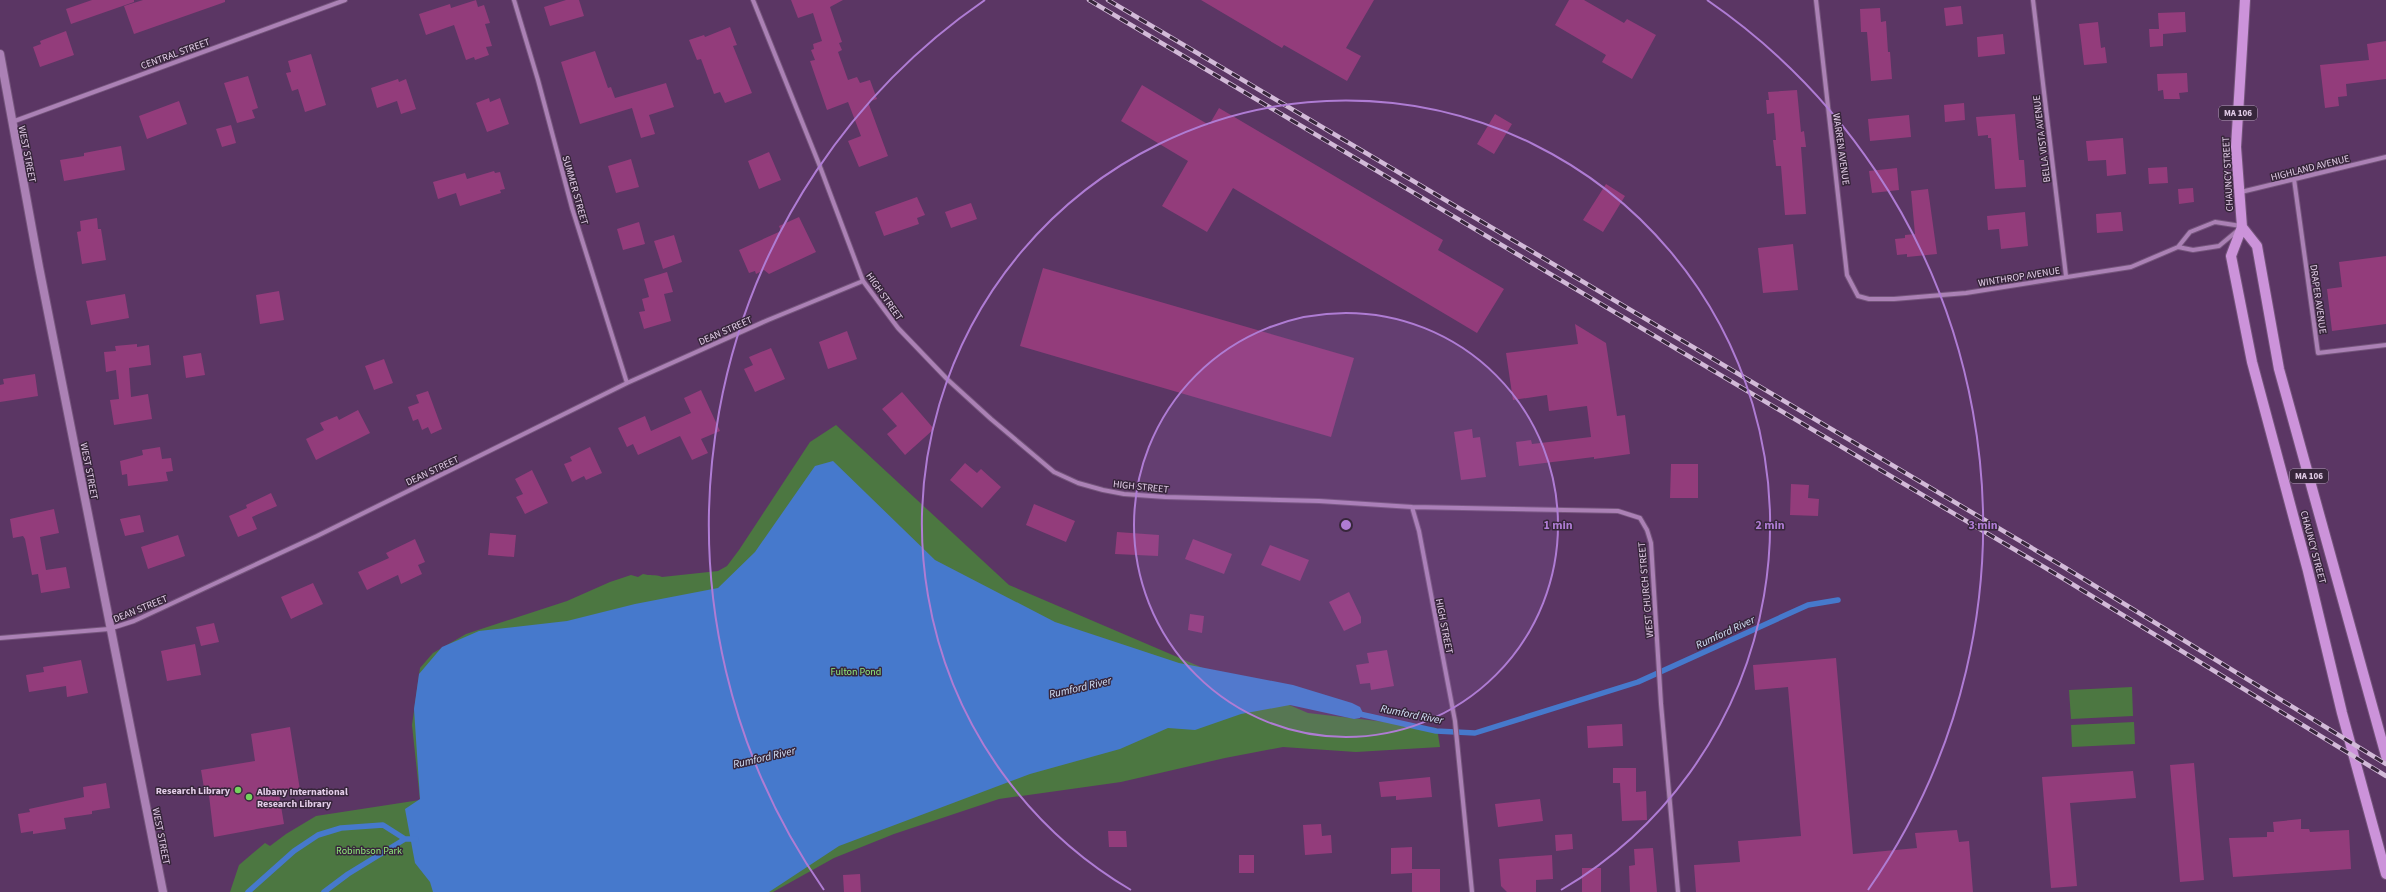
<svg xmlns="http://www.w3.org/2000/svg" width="2386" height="892" font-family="'Source Sans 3',sans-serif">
	<rect width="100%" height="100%" fill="#5b3664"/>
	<path fill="#4c7741" d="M836,425L1009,585L1308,713L1437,728L1440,747L1356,752L1283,747L1225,758L1121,782L999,799L894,834L834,858L773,892H230L239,865L265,843L270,846L286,834L316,816L420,800L412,725L420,668L433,653L466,634L567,601L610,582L631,575L638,577L643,574C650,576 655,574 662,577L718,571L727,566L739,550L810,442Z
		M2132,687L2133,716L2071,719L2069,690Z
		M2134,722L2135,744L2072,747L2071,725Z"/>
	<path fill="#4679cc" d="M833,461L935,560L1055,622L1179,663L1293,685L1352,703L1360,707L1363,713L1360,718L1354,719L1290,705L1241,714L1195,730L1168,728L1120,749L1030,774L839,846L769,892H433L430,882L415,863L405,809L420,799L414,709L419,674L442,647L479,631L567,621L635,604L718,588L755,552L815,466Z"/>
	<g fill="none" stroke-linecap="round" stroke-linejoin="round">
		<path stroke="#4679cc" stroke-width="5.5" d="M1355,713L1436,731L1475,733L1638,682L1808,605L1838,600
			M248,892L294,851L318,835L341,828L383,825L405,839
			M324,892L348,874L405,839H416"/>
	</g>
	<path fill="#933c7b" d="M92,0H134V2L71,24L66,9Z
		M143,0H225V2L134,34L124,6Z
		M476,0L478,7L484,5L490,23L485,24L492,46L486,47L489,55L475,60L474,57L466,60L454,25L426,35L419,14L450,4L451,8Z
		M566,0H579L584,16L550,26L544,7Z
		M791,0H843L830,7L842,42L839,43L842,50L838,52L848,80L857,77L860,83L870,80L877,99L868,102L888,156L859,167L848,141L861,136L848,102L827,110L810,61L815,60L811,50L814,49L813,44L822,41L813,13L798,18Z
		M1201,0H1374L1346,48L1361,56L1347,81L1284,45L1282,48Z
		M1569,0H1584L1624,23L1627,19L1656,35L1632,79L1602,62L1606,55L1555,25Z
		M1961,6L1963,24L1946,26L1944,8Z
		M1880,8L1881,22L1886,21L1888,52H1890L1892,79L1871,81L1867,32H1861L1860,9Z
		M2185,12L2186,32L2163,34V46L2150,47L2149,29H2159L2158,13Z
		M2098,22L2101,48L2105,47L2107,63L2084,65L2079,24Z
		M730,27L737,45L733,46L752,93L725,103L720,92L714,94L701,59L697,60L689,40L704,35L705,37Z
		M66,31L74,55L40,67L33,47L41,44L40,41Z
		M2003,34L2005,54L1978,57L1977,37Z
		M2386,41V79L2346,84L2347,96L2338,97L2339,106L2325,108L2320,65L2369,60L2367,44Z
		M595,51L608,88L611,87L615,98L666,83L674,107L649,115L655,134L641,138L632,108L580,124L561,62Z
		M311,54L326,105L305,112L298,89L292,91L286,73L291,72L288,61Z
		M2187,73L2188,92L2179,93L2180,99H2164L2163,90L2158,91L2157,74Z
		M248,76L258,108L252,110L255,118L237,123L224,83Z
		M398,79L399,82L406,79L416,109L401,114L397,101L377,108L371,88Z
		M1142,85L1209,125L1219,108L1443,240L1438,250L1504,289L1477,333L1233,188L1207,232L1162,206L1188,161L1121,121Z
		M1797,90L1801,132L1804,131L1806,147H1801L1806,214L1785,215L1781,166H1776L1773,140H1776L1774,113L1767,114L1766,100H1769L1768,92Z
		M489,98L490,102L500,98L509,124L487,132L476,103Z
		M179,101L187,124L147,139L139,116Z
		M1964,103L1965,120L1945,122L1944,105Z
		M1495,114L1512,124L1494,154L1477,144Z
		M2015,114L2019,160H2024L2026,187L1995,189L1991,138H1988V135L1978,136L1976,117Z
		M1909,115L1911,137L1870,141L1868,119Z
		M231,125L236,143L222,147L216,129Z
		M2123,138L2126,174L2107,176L2106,160L2088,161L2086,141Z
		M121,146L125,170L64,181L60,160L84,156V153Z
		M769,152L781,180L759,189L748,161Z
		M631,159L639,187L616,193L608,166Z
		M2167,167L2168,183L2149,184L2148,168Z
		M1897,168L1899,190L1872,193L1869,171Z
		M494,171L495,173L500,172L505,189L500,190L501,193L460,206L456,193L438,199L433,182L465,173L467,179Z
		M1606,184L1625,196L1603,232L1583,220Z
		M2193,188L2194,202L2179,204L2178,189Z
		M1928,189L1937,254L1907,257V254L1897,255L1895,239L1905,238V235L1915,234L1911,191Z
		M917,197L925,215L917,218L919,224L884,236L875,212Z
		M971,203L977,219L951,228L945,212Z
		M2025,212L2028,246L2001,249L1999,229L1988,230L1987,216Z
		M2121,212L2123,231L2097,233L2096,214Z
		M799,217L816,252L769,274L764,270L756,274L755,271L749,273L739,250L781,231L779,226Z
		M97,218L98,229H101L106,260L82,264L77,232L81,231L80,221Z
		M639,222L645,244L623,250L617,229Z
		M674,235L682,262L663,269L654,241Z
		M1793,244L1798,290L1763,293L1758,248Z
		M2386,256V324L2332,331L2327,289L2342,287L2339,262Z
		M1043,268L1354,358L1331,437L1020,346Z
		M667,272L673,292L664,294L671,321L644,329L639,312L645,311L642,299L649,297L644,279Z
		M279,291L284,320L260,324L256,295Z
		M125,294L129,318L91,325L86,301Z
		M1575,324L1606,343L1617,416L1625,415L1630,454L1594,459V457L1519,466L1516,442L1531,440L1532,444L1591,437L1587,406L1549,411L1547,395L1513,400L1506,353L1578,344Z
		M847,331L857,359L828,369L819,342Z
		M137,344V347L149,345L151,365L129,368L131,397L148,394L152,419L114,425L110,400L119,399L116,370L106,372L104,352L116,351L115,346Z
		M771,348L785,379L755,392L744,369L753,365L749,357Z
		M201,353L205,375L186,378L183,356Z
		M384,359L393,383L374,390L365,366Z
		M35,374L38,396L0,402V385L4,384L3,379Z
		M701,390L720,431L701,439L708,453L692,460L680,436L638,455L633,444L627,447L618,428L645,416L651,431L691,413L684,398Z
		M428,391L442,429L431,434L428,427L422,430L418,419L413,421L408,407L419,403L416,395Z
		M902,392L934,429L905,455L887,434L897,426L882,409Z
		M358,410L370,433L316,460L306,439L324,430L320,423L337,416L339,420Z
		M1472,429L1473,438L1480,437L1486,477L1461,480L1454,432Z
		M160,447L162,459L171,458L173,471L166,472L168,481L128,486L127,474L122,475L120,461L143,455L142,450Z
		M590,447L602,473L586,480L584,476L572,482L564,464L572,461L570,457Z
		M965,463L977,473L981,469L1001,487L982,508L950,480Z
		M1671,464H1698V498H1670Z
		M532,470L548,503L525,514L516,497L523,494L515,479Z
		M1791,484L1809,485L1808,498L1819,499L1818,516L1790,515Z
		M271,493L277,506L252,517L257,529L238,537L229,516L247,508L246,505Z
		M1034,504L1075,521L1066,542L1026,525Z
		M54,509L59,533L40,537L46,570L66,567L70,588L41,593L38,574L32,575L25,539L23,536L13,538L10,519Z
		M140,515L144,532L125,536L120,519Z
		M1117,532L1159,535L1158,556L1115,554Z
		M490,533L516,535L514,557L488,555Z
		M178,535L185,556L148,569L141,547Z
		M415,539L425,562L418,565L422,574L401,584L398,575L367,590L358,572L389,558L386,553Z
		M1193,539L1232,554L1224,574L1185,559Z
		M1270,545L1309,560L1300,581L1261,565Z
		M313,583L323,604L291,619L281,597Z
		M1349,592L1361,617V623L1344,631L1329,602Z
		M1190,614L1204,616L1202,633L1188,630Z
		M214,623L219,642L201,646L196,627Z
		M195,644L201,675L167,681L161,651Z
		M1387,650L1394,686L1371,690L1370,683L1360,684L1356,665L1369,663L1367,653Z
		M1836,658L1853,854L1917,848L1915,833L1957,830L1959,842L1969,841L1973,892H1696L1694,865L1740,862L1738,841L1801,836L1788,687L1755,690L1753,665Z
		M81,660L88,693L67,697L66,686L29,692L26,675L44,672L43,667Z
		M1622,724L1623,746L1588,748L1587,726Z
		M290,727L300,790L279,794L284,824L214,837L208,787L204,788L201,770L255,761L251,734Z
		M2194,763L2204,880L2180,882L2170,765Z
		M1613,768H1636V792L1646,791L1647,820L1622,821L1620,783H1613Z
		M2133,771L2136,798L2070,803L2077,886L2051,888L2042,777Z
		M1430,777L1432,797L1396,800V796L1381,797L1379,782Z
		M106,783L110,808L92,811V814L64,818L66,829L33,834V831L21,833L18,814L30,812L29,809L84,797L83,787Z
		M1540,799L1543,821L1498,827L1495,804Z
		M2301,819V829H2309L2310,832L2349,830L2351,869L2233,877L2229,838L2267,837V832H2274L2273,822Z
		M1321,824L1322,836L1331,835L1332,853L1305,855L1303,825Z
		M1108,831H1126L1127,847H1109Z
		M1572,834L1573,849L1556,851L1555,835Z
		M1412,847V869H1440V892H1412V873L1391,874V848Z
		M1653,848L1657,892H1630L1629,866L1635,865L1634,849Z
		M1239,855H1254V873H1239Z
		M1552,855L1553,879L1536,880V892H1507L1501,886L1499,859Z
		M1582,868H1601V892H1582Z
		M860,874L861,892H844L843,875Z"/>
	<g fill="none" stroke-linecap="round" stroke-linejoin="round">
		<defs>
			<path id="street" d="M514,0L538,80L572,208L627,383
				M753,0L819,164L863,281L898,328L947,379L991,419L1054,472L1078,483L1103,490L1124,494L1165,497L1319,501L1412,507L1419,531L1455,721L1472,892
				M1816,0L1847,275L1858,296L1869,299H1894L1966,293L2131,267L2178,247L2190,232L2215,222L2241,226
				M2033,0L2066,276
				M12,122L345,0
				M2294,179L2318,353L2386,345
				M2241,192L2386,157
				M2178,247L2193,250L2219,246L2237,231
				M1412,507L1618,511L1640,518L1647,530L1651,543L1661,704L1678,892
				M0,638L109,629L134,621L317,536L627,383L768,320L863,281"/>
			<path id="secondary" d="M0,54L39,267L163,892"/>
			<path id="primary" d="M2245,0L2236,147L2242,227L2231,256L2252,362L2308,571L2342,713L2386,874
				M2242,227L2257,246L2279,369L2386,756"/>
		</defs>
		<use href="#street" stroke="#74547b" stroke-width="6"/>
		<use href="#secondary" stroke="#74547b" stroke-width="10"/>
		<use href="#primary" stroke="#74547b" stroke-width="12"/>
		<use href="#street" stroke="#ab81b5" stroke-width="4"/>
		<use href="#secondary" stroke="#ab81b5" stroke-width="8"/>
		<use href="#primary" stroke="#cc93da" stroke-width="10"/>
		<defs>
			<path id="rail" d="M1089,0L2059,576L2386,776
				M1108,0L2064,567L2386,764"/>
		</defs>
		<use href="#rail" stroke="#d2bad8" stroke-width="4.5"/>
		<use href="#rail" stroke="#37263b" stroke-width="3" stroke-dasharray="9" stroke-linecap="butt"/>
	</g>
	<circle cx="1346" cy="525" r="212" fill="#af7cd4" fill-opacity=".12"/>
	<g fill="none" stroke="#af7cd4" stroke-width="2">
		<circle cx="1346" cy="525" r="212"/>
		<path d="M1131 890A424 424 0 1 1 1561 890"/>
		<path d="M824 890A637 637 0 0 1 985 0M1707 0A637 637 0 0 1 1868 890"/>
	</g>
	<g fill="#74d25c" stroke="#37263b" stroke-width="1.5">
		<circle cx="238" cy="790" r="4"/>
		<circle cx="249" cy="797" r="4"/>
	</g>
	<g text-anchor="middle" stroke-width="3" stroke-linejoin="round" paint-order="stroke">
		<g fill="#37263b" stroke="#af9bb4" stroke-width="1">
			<rect x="2219" y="106" width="38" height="14" rx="3"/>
			<rect x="2290" y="469" width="38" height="14" rx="3"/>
		</g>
		<g font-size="9" font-weight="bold" fill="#e3cde8">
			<text x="2238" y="116">MA 106</text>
			<text x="2309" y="479">MA 106</text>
		</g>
		<g font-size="10" fill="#e3cde8" stroke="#37263b">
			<text transform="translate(175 53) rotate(-20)" y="4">CENTRAL STREET</text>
			<text transform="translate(2041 139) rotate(-97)" y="4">BELLA VISTA AVENUE</text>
			<text transform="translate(1842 149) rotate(82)" y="4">WARREN AVENUE</text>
			<text transform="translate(28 154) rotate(79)" y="4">WEST STREET</text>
			<text transform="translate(2310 167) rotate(-14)" y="4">HIGHLAND AVENUE</text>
			<text transform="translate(2227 174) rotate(-93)" y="4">CHAUNCY STREET</text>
			<text transform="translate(576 190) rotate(74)" y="4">SUMMER STREET</text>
			<text transform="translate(2019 276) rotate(-9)" y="4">WINTHROP AVENUE</text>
			<text transform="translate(885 296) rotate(55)" y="4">HIGH STREET</text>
			<text transform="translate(2319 299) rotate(82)" y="4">DRAPER AVENUE</text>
			<text transform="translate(725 330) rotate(-24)" y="4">DEAN STREET</text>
			<text transform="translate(432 470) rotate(-25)" y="4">DEAN STREET</text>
			<text transform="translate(90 471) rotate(79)" y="4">WEST STREET</text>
			<text transform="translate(1141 486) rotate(6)" y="4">HIGH STREET</text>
			<text transform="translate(2314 547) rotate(75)" y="4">CHAUNCY STREET</text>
			<text transform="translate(1645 590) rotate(-95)" y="4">WEST CHURCH STREET</text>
			<text transform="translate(140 608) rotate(-22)" y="4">DEAN STREET</text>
			<text transform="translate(1445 626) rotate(79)" y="4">HIGH STREET</text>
			<text transform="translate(162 836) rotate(79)" y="4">WEST STREET</text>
		</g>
		<g font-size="10" fill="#91ea7b" stroke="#37263b">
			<text x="856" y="675">Fulton Pond</text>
			<text x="369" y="854">Robinbson Park</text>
		</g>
		<g font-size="10" font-weight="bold" fill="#e3cde8" stroke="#37263b" text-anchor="end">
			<text x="230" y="794">Research Library</text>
			<text x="257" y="795" text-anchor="start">Albany International<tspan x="257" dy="12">Research Library</tspan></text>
		</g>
		<g font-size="11" font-style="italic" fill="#d3e1f7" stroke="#37263b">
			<text transform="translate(1725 632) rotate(-25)" y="4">Rumford River</text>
			<text transform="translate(1080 687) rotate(-13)" y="4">Rumford River</text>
			<text transform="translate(1412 714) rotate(11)" y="4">Rumford River</text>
			<text transform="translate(764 757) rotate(-13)" y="4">Rumford River</text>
		</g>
	</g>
	<circle cx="1346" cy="525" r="6" fill="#af7cd4" stroke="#37263b" stroke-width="2"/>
	<g font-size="12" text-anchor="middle" font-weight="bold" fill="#af7cd4" stroke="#37263b" stroke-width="3" stroke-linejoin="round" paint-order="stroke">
		<text x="1558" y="529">1 min</text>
		<text x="1770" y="529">2 min</text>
		<text x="1983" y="529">3 min</text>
	</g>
</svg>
